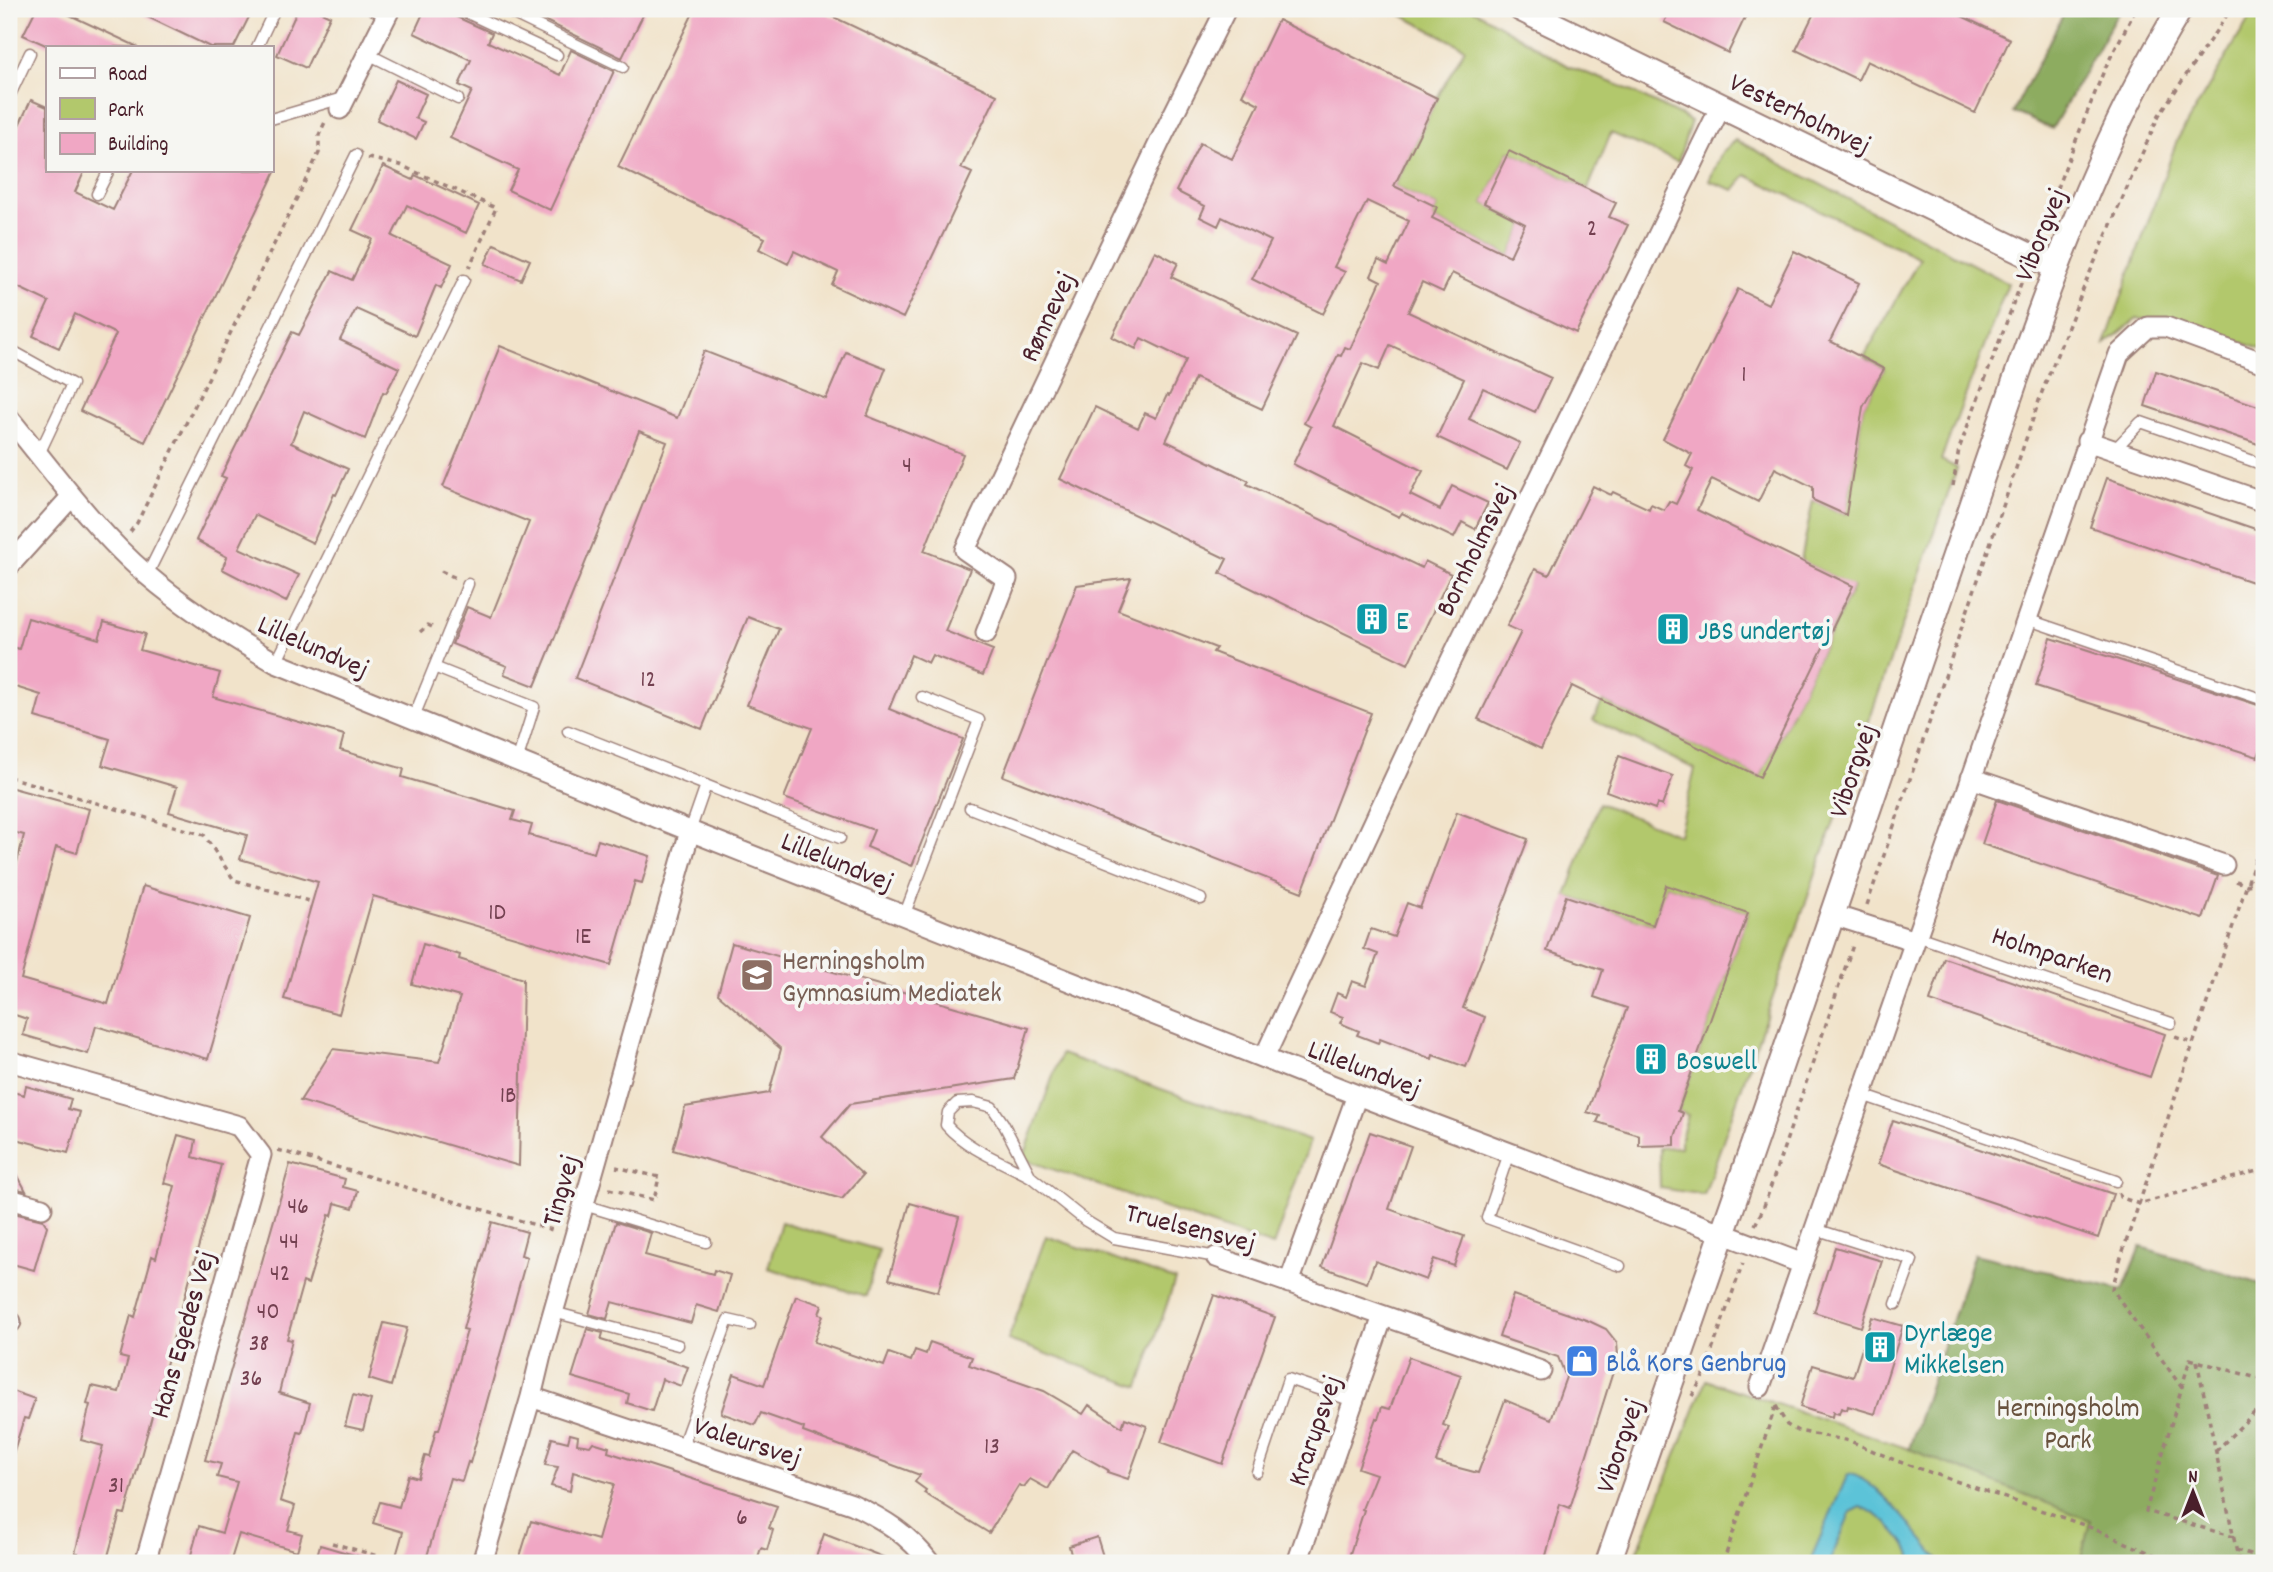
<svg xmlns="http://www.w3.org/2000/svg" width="2273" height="1572" font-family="Dekko,sans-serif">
	<rect width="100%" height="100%" fill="#f6f6f2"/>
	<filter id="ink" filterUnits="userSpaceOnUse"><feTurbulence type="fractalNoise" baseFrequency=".0143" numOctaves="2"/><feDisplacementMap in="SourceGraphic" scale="14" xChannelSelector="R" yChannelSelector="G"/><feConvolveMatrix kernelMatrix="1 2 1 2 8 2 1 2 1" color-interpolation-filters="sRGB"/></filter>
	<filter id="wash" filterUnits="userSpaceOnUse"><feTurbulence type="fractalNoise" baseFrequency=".00686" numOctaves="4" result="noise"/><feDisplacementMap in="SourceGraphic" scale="28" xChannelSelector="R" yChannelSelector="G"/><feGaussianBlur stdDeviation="1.57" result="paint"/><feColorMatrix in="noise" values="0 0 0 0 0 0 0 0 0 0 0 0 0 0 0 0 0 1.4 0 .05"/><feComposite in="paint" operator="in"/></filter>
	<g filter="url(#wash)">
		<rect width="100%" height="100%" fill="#f1e3ca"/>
		<path fill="#b2c86c" stroke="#7e744c" stroke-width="2" d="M1390,9H1472L1568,66L1623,87L1691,121L1678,162L1611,133L1588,189L1509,151L1484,203L1525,224L1510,256L1432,218L1437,207L1394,186L1437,98L1465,48Z
			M2255,9H2264V350L2174,320L2137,319L2105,344L2177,140Z
			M1736,140L2008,283L1941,460L1957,468L1704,1195L1660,1188L1659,1148L1681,1147V1138L1688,1115L1678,1111L1748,913L1666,885L1653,925L1566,896L1599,803L1679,835L1695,769L1593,720L1603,701L1760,777L1853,587L1801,561L1813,500L1846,515L1863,407L1884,369L1864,357L1920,258L1746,175L1734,190L1709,181L1722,152Z
			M1061,1054L1310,1141L1273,1246L1023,1159Z
			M781,1222L879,1250L866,1296L768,1268Z
			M1046,1236L1175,1280L1139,1387L1008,1340Z
			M1974,1254L2264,1563H1633L1706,1380L1909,1449Z"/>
		<path fill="#8dac60" stroke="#6c6646" stroke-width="2" d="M2066,9H2120L2052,129L2013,112Z
			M2141,1247L2264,1285V1563H2080L2090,1520L1909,1449L1974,1254L2123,1290Z"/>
		<path fill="#5cc3d8" stroke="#537182" stroke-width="2" d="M1851,1474C1881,1483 1921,1539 1942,1563H1912C1912,1543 1880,1513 1861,1507L1851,1512L1829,1563H1809L1847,1476Z"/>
		<g id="blocks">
			<path fill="#f0a7c4" d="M36,9H57L138,47H50L23,35Z
				M131,9H253L234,47H210Z
				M298,9H315L330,16L306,68L277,55Z
				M425,9H439L492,33L488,42L560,75L571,50L614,71L550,210L508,190L518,170L450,138L472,91L459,85L471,60L414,33Z
				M521,9H646L622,58Z
				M695,9H817L997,95L961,168L972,173L903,318L832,285L838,272L794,251L788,264L759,249L765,238L618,167Z
				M1671,9H1749L1728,53L1664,22Z
				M1816,9H1947L2010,39L1975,113L1867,61L1858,80L1796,50Z
				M1278,20L1437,98L1394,186L1437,207L1432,218L1510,256L1525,224L1484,203L1509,151L1616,203L1609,217L1628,225L1576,333L1452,273L1443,292L1422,282L1408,312L1551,378L1535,412L1483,388L1469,419L1520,443L1507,470L1437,437L1464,379L1390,345L1379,370L1363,363L1334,426L1423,471L1410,495L1440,510L1452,486L1488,503L1475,529L1462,522L1454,538L1402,513L1399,517L1293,464L1311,427L1304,423L1338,355L1341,356L1345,347L1350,349L1381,281L1371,276L1378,260L1388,265L1409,221L1367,201L1334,267L1345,272L1323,314L1252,279L1271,241L1222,217L1218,226L1200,217L1205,206L1176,191L1200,143L1232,159L1259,104L1242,95Z
				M396,80L426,94L415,118L424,122L416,139L377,120Z
				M31,100L47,107V170H85L75,192L113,210L133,170H276L145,442L80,411L116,334L75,314L59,348L33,336L49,302L9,283V146Z
				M383,166L413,180L415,175L479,205L466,233L407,205L392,236L452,264L441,288L436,285L415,336L356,309L340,340L399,368L386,393L383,392L365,439L304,411L291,443L348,469L336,495L334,494L313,543L255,515L239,548L299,575L286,602L222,569L227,557L196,540L226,478L221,476L292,332L299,335L332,271L352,280L372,239L352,230Z
				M494,244L530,260L521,280L485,264Z
				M1155,251L1178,263L1171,277L1297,336L1262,409L1195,378L1166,441L1249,481L1247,484L1422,568L1425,561L1451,574L1408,664L1220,573L1227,559L1060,479L1095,407L1138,428L1145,413L1156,418L1167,395L1169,396L1186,360L1141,338L1136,349L1112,337Z
				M1794,251L1859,283L1830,341L1884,369L1863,407L1846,515L1813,500V487L1775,468L1758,502L1712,479L1697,510L1853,586L1760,777L1572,686L1541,749L1478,719L1521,632L1507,626L1535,569L1549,575L1593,486L1611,495L1613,492L1649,509L1651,504L1664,510L1669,501L1676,504L1693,470L1686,466L1692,454L1663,439L1738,289L1768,304Z
				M500,346L677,418L704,351L826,399L846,352L886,368L867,416L963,454L924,551L970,569L945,631L993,650L983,675L932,655L928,663L911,655L889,709L963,739L912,866L867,847L874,830L784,798L812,728L747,705L779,629L748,617L702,729L575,678L667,442L639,431L535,686L504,674L507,666L452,644L467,607L491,617L529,522L443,487Z
				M2156,371L2264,408V446L2145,406Z
				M2107,478L2264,532V586L2090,527Z
				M1131,578L1118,610L1216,648L1213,652L1371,713L1302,892L1003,776L1077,585Z
				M28,618L99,639L104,622L145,634L140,650L220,673L213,697L344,735L340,750L404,769L402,777L515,811L512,820L532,825L529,835L594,853L598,840L650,856L642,883L635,881L611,965L373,896L339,1014L284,999L318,882L240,859L247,835L169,812L177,787L102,765L110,739L35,717L41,695L9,685V646L19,649Z
				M2051,638L2264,707V739L2258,757L2036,686Z
				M1619,756L1673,776L1662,806L1657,804L1655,809L1606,791Z
				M9,787L89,809L77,853L56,847L21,979L108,1004L143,886L250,918L208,1059L96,1026L88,1054L23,1035L27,1019L9,1013V894L24,835L9,831Z
				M1997,800L2218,876L2203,919L1982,844Z
				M1457,812L1528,839L1463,1008L1485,1017L1466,1067L1433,1055L1432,1059L1380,1039L1378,1043L1357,1035L1359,1031L1340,1023L1343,1017L1330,1012L1337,993L1346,997L1352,981L1366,986L1378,954L1364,949L1371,929L1394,937L1407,903L1420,908Z
				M1666,885L1748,913L1678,1111L1683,1113L1675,1137V1145L1639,1146V1135L1597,1122L1600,1116L1587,1112L1627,1008L1594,997L1603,970L1547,951L1566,896L1653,925Z
				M732,943L1029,1028L1014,1079L850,1104L822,1137L863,1175L842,1199L673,1150L685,1107L769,1093L781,1049L718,994Z
				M423,944L460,955L459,959L523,979L519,1166L300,1101L333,1049L439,1062L460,997L412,984Z
				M1944,958L2165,1034L2150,1077L1930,1001Z
				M26,1086L71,1099L68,1109L80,1112L68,1153L9,1137V1091L24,1095Z
				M1893,1120L2113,1194L2098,1238L1878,1164Z
				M1370,1132L1411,1146L1389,1209L1464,1236L1454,1266L1434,1259L1426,1280L1375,1261L1367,1283L1322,1267Z
				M178,1135L196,1140L193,1157L221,1165L125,1514L120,1513L106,1563H75L78,1553H75L103,1446L81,1440L90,1405L87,1404L92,1386L119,1392L128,1359L120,1357L131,1315L135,1317L152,1256L156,1258L175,1186L164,1183Z
				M9,1159L26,1191L9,1187Z
				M290,1164L345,1179L343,1187L358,1191L353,1208L335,1203L332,1216L329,1215L308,1284L303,1282L287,1339L292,1340L279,1393L310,1403L302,1433L298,1432L280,1501L295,1506L288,1530L302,1534L297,1551L239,1534L230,1563H192L194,1556L191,1555L199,1526L222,1533L237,1482L217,1477L221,1464L205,1460Z
				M910,1203L959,1217L938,1292L889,1279Z
				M9,1212L43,1220L47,1226L34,1270L9,1263Z
				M492,1222L527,1232L521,1255L527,1257L470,1463L468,1462L462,1481L450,1478L425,1563H394L403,1532L373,1523L380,1502L399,1507L408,1475L418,1478L425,1456L429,1457L436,1430H439L467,1330L463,1329Z
				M616,1222L651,1233L645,1255L713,1274L714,1270L730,1275L719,1312L696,1305L691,1323L612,1302L607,1319L589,1314Z
				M1835,1247L1882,1261L1861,1327L1814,1312Z
				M1214,1295L1275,1317L1222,1464L1161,1442Z
				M1513,1295L1589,1321L1606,1329L1617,1343L1618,1356L1570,1508L1560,1504L1544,1563L1525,1557L1523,1563H1347L1364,1510L1362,1509L1376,1474L1358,1468L1376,1418L1378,1419L1382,1407L1390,1409L1409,1357L1461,1375L1443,1425L1449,1427L1436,1462L1478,1473L1505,1400L1551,1419L1566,1377L1558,1357L1499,1337Z
				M796,1296L822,1305L819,1314L823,1315L814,1342L884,1366L889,1353L911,1361L915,1350L926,1354L930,1342L972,1357L969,1365L1044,1391L1083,1414L1089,1405L1122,1427L1125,1418L1147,1426L1128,1479L1107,1472L1108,1470L1072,1450L1048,1489L1030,1479L1024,1487L1019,1485L989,1533L924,1493L926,1490L915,1482L920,1475L803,1432L804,1428L761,1413L755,1425L721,1413L734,1374L764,1385Z
				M1872,1317L1903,1326L1875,1414L1848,1406L1847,1410L1841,1408L1839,1414L1833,1412L1832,1417L1800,1407L1813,1365L1853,1377Z
				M384,1323L407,1328L391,1386L369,1379Z
				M587,1329L603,1333L601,1340L688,1367L681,1386L662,1379L652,1411L627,1403L629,1394L572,1377Z
				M9,1390L35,1399L28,1419L24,1418L13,1454L9,1453Z
				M353,1395L371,1400L363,1430L345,1426Z
				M570,1434L578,1436L577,1444L590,1446L593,1442L609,1447L608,1452L777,1506L769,1528L773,1530L767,1550L761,1548L756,1563H518L531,1521L598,1540L614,1484L573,1472L570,1491L551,1486L558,1467L545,1465L552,1438L568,1442Z
				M824,1534L896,1562V1563H814Z
				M1097,1537L1105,1563H1073L1069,1546Z
				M320,1545L368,1559L367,1563H315Z"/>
		</g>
	</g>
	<g filter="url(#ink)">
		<use href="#blocks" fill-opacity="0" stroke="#9e817a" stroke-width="2"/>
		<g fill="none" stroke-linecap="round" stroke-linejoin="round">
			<defs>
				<path id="service" d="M372,9L387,16
					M459,9L557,55
					M503,9L623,67
					M257,47L275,9
					M368,54L458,99
					M9,97L30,53
					M271,119L346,97
					M97,194L109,170
					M9,349L72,384L39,454
					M2114,450L2141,422L2264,465
					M147,575L356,155
					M2026,619L2264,700
					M276,663L464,280
					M434,667L534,707L517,761
					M413,719L468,584
					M568,731L840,838
					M970,808L1201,899
					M690,831L706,785
					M904,916L979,720L922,697
					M1917,936L2171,1023
					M1862,1095L2116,1181
					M1509,1153L1487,1218L1620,1266
					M1031,1177C1003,1162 967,1149 946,1125L948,1112L957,1103L973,1102L992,1107L1003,1123L1031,1177L1086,1221L1114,1238L1216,1257
					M584,1205L706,1242
					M1815,1229L1912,1260L1896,1304
					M553,1312L678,1345
					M682,1447L728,1320L750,1325
					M1257,1472L1288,1379L1353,1401"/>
				<path id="minor" d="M340,109L390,9
					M9,418C51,469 97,533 147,575C187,609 231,637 276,663L690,831L1357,1095L1803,1264
					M2087,441L2264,502
					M9,566L72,496
					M986,633L1007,579L965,550L1161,139L1226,9
					M1971,778L2224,865
					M1833,915L1915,941
					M1264,1058L1424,715L1721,106
					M9,1061L239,1126L261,1155L145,1563
					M9,1199L42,1208
					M1216,1257L1541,1371
					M1289,1283L1357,1095
					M9,1322H11
					M1760,1387L2119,354L2148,327H2166L2264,363
					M531,1397L852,1504C885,1520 908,1534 930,1563
					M482,1563L531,1397L541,1355L690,831
					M1297,1563L1383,1316"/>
				<path id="tertiary" d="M1521,9L2030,256L2056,266
					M1608,1563C1710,1269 1813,976 1912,681C1946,581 1980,481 2015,381C2060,254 2109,124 2180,9"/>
			</defs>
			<use href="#service" stroke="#9e817a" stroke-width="13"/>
			<use href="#minor" stroke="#9e817a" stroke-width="23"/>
			<use href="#tertiary" stroke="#9e817a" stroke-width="28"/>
			<path stroke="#9e817a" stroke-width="3.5" stroke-dasharray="5 5" stroke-linecap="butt" d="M368,158L400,165L496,208L469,268
				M2038,235L2105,68L2136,9
				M1953,486L1959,449L2023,278
				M130,532L137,523L319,153V135L326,120
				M441,571L456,578
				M420,632L428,625L436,629
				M9,777L204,835L234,880L312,902
				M2236,881L2247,885L2264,882
				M1867,905L2042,392L2088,277L2159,115L2231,9
				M2175,1037L2193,1043
				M278,1150L556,1231
				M609,1189L654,1200L659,1177L616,1167
				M2119,1193L2120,1197L2139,1204L2264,1169
				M1755,1225L1763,1209L1854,942
				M2197,1361L2239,1563
				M2182,1388L2112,1289L2121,1257L2264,834
				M1692,1396L1702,1379L1743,1263
				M1776,1406L1787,1425L1798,1431L1850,1441L1897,1461L2087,1526L2173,1563
				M2216,1451L2264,1403
				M2234,1537L2146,1511L2190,1359L2264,1380
				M332,1543L402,1563
				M2236,1550L2264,1558
				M1723,1563L1775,1408
				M2255,1563L2264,1532"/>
			<use href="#service" stroke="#fff" stroke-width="10"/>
			<use href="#minor" stroke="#fff" stroke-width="19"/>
			<use href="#tertiary" stroke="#fff" stroke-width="24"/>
		</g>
	</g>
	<defs>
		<symbol id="building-square" viewBox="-11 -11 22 22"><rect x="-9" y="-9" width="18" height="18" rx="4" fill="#0f9aa8" stroke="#f6f6f2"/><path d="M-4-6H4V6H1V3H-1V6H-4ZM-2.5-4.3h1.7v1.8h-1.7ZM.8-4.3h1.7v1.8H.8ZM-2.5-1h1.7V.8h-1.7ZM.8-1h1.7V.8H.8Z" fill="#fff"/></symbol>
		<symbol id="school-square" viewBox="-11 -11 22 22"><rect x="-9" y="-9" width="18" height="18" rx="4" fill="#8d6e63" stroke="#f6f6f2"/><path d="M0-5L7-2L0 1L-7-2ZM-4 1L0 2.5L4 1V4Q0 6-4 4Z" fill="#fff"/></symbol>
		<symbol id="shop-square" viewBox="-11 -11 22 22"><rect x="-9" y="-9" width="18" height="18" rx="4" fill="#3f7fe0" stroke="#f6f6f2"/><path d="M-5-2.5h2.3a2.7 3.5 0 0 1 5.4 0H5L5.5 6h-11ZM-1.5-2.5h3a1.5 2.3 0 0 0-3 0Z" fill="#fff"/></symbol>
	</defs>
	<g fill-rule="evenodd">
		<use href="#building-square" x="1353" y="600" width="38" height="38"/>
		<use href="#building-square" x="1654" y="610" width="38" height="38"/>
		<use href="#school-square" x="738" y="956" width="38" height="38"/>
		<use href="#building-square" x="1632" y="1040" width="38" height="38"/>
		<use href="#building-square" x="1861" y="1328" width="38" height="38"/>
		<use href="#shop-square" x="1563" y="1342" width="38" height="38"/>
	</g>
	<g text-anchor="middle" stroke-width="7" stroke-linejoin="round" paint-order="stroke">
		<g font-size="24" fill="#744151">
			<text x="1592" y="235">2</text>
			<text x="1744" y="381">1</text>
			<text x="907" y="472">4</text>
			<text x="648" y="686">12</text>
			<text x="497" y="919">1D</text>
			<text x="583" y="943">1E</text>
			<text x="508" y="1102">1B</text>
			<text x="298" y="1213">46</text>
			<text x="289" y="1248">44</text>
			<text x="280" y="1280">42</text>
			<text x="268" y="1318">40</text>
			<text x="259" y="1350">38</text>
			<text x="251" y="1385">36</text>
			<text x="992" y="1453">13</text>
			<text x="116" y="1492">31</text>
			<text x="742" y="1524">6</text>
		</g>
		<g font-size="28" fill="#4a1f2b" stroke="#f6f6f2">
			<text transform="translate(1801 112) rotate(26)" y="10">Vesterholmvej</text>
			<text transform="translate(2039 234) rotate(-68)" y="10">Viborgvej</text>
			<text transform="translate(1046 316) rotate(-65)" y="10">Rønnevej</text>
			<text transform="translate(1473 549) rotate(-64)" y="10">Bornholmsvej</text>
			<text transform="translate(314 645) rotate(24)" y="10">Lillelundvej</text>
			<text transform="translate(1851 770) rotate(-71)" y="10">Viborgvej</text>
			<text transform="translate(838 860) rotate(22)" y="10">Lillelundvej</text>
			<text transform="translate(2053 953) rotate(19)" y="10">Holmparken</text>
			<text transform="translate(1365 1067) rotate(21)" y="10">Lillelundvej</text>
			<text transform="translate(559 1190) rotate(-74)" y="10">Tingvej</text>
			<text transform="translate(1191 1226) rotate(14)" y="10">Truelsensvej</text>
			<text transform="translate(181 1334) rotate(-74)" y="10">Hans Egedes Vej</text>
			<text transform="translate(1313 1430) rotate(-71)" y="10">Krarupsvej</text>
			<text transform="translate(748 1440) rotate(18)" y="10">Valeursvej</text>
			<text transform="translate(1618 1445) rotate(-71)" y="10">Viborgvej</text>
		</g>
		<g font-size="28" fill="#0d838f" stroke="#f6f6f2" text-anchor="start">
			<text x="1396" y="629">E</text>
			<text x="1698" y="639">JBS undertøj</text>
			<text x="1676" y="1069">Boswell</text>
			<text x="1904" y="1341">Dyrlæge<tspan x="1904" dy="32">Mikkelsen</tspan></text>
		</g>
		<g font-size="28" fill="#785e54" stroke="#f6f6f2" text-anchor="start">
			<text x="782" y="969">Herningsholm<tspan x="782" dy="32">Gymnasium Mediatek</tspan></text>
		</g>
		<g font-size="28" fill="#366cbe" stroke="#f6f6f2" text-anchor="start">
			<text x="1606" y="1371">Blå Kors Genbrug</text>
		</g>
		<g font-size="28" fill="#69523e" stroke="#f6f6f2">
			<text x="2068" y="1416">Herningsholm<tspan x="2068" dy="32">Park</tspan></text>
		</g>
	</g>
	<rect width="2273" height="1572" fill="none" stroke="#f6f6f2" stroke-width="35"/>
	<rect x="46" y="46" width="228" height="126" fill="#f6f6f2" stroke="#b1a0a2" stroke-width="2"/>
	<rect x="60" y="68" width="35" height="10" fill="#ffffff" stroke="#b1a0a2" stroke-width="2"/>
	<text x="108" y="80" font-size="21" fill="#4a1f2b">Road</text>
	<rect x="60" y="98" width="35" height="21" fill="#b2c86c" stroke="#b1a0a2" stroke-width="2"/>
	<text x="108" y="116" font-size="21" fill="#4a1f2b">Park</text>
	<rect x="60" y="133" width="35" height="21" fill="#f0a7c4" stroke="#b1a0a2" stroke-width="2"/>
	<text x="108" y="150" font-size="21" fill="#4a1f2b">Building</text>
	<g transform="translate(2193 1492)" stroke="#f6f6f2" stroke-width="5" paint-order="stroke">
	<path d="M0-5L12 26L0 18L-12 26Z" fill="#4a1f2b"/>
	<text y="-10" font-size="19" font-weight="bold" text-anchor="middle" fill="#4a1f2b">N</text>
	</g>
</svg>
